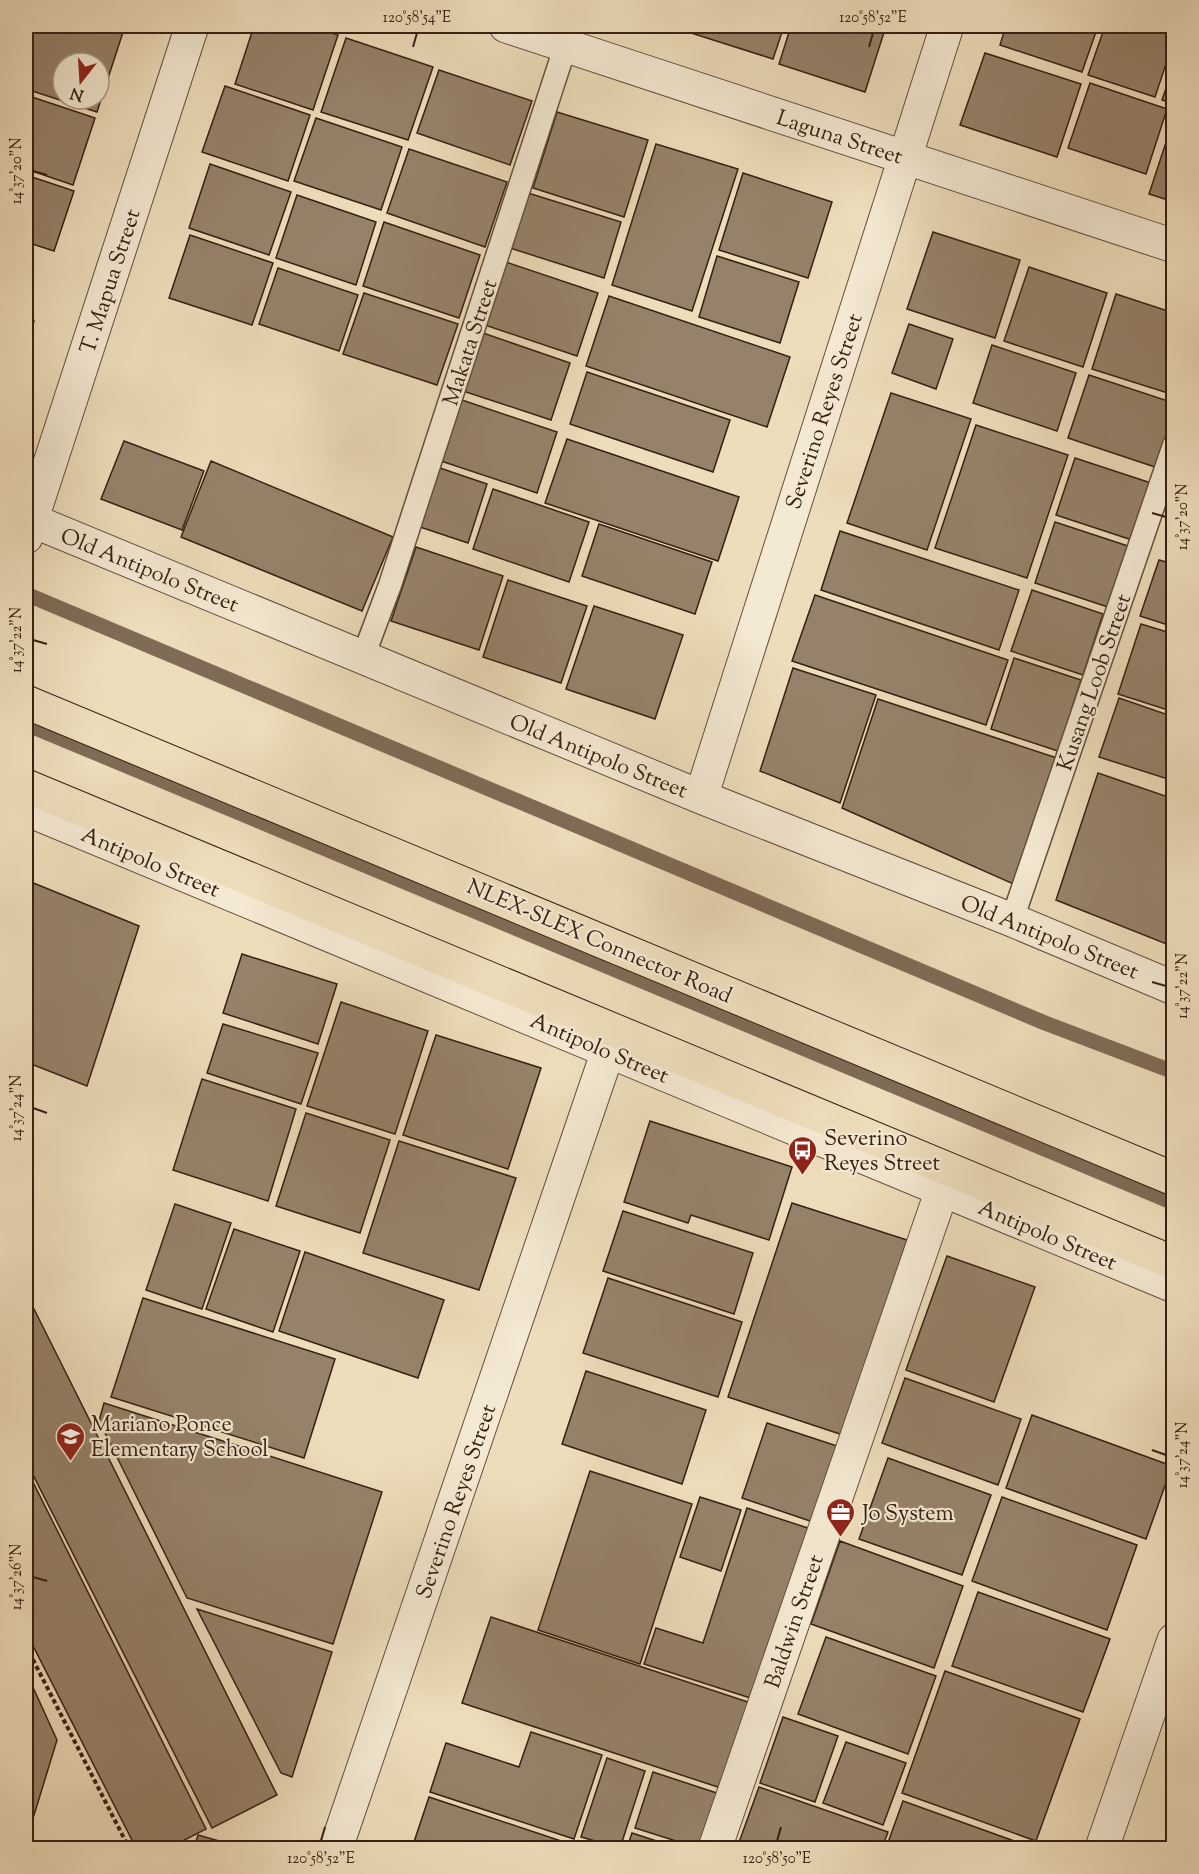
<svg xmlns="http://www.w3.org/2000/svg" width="1199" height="1874" font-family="'Sorts Mill Goudy',serif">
	<rect width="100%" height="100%" fill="#edb"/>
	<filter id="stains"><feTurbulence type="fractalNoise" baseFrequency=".00333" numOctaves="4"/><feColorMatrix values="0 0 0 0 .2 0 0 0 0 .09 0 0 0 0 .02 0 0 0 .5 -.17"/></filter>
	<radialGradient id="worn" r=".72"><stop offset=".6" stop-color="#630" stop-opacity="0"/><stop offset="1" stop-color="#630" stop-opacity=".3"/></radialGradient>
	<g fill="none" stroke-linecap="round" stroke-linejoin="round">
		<path stroke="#7f6b56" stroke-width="15" d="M26,594L1045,1023L1174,1072
			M26,724L1174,1203"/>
	</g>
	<path fill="#96826a" stroke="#362013" stroke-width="1.5" fill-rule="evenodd" d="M28,26H125L97,112L26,89V34ZM63,63H99V99H63Z
		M254,26H308L338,35L313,110L235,84Z
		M690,26H784L773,59L688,32Z
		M791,26H886L865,92L779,64Z
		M1006,26H1098L1082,72L1000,45Z
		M1105,26H1153L1174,32V40L1155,97L1088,75Z
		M346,38L433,67L408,140L321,112Z
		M985,53L1081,84L1057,157L960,125Z
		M1174,64V104L1162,100Z
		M439,70L532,101L510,165L417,133Z
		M1090,83L1167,109L1146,174L1068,148Z
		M225,86L310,115L288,181L202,152Z
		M26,95L95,118L73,185L26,169Z
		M557,112L648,140L624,217L533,188Z
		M316,118L402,147L381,210L294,181Z
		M1174,118V202L1149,194Z
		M656,144L738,169L692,311L612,285Z
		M409,149L507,182L485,247L387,213Z
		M210,164L291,192L269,255L189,228Z
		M743,173L832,202L808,278L719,250Z
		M26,175L74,191L54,251L26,242Z
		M528,193L621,222L604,278L510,248Z
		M297,195L376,222L356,285L276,258Z
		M384,222L480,255L459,318L363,286Z
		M933,232L1020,260L995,338L907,309Z
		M190,235L273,263L252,325L169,298Z
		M717,256L799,282L780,343L699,317Z
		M506,262L598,293L577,356L485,325Z
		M1029,267L1107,293L1083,367L1004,341Z
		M278,268L358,295L339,351L259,324Z
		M364,293L458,324L437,385L343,354Z
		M1116,294L1174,313V395L1092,369Z
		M609,296L790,357L767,427L586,366Z
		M26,319L34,321L26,347Z
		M909,324L953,339L936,389L892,373Z
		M483,333L570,363L551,420L463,391Z
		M992,345L1076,373L1057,431L973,403Z
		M587,372L730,420L713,472L570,424Z
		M1089,375L1174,403V421L1158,468L1068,438Z
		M891,393L971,419L927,550L847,523Z
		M459,399L557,432L537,493L438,460Z
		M976,425L1068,455L1027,578L935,548Z
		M567,439L739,497L718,561L545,503Z
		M124,441L204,471L182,530L101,499Z
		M1075,458L1151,483L1132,540L1056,515Z
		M211,461L393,537L362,611L181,537Z
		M434,466L487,484L468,543L414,525Z
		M493,489L589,522L569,582L473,549Z
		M1055,522L1131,547L1111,608L1035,583Z
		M599,524L712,562L695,614L582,576Z
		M840,531L1019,590L999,650L821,590Z
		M1174,531V557L1166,554Z
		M416,547L503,576L479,650L391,621Z
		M1159,560L1174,564V627L1140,616Z
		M508,580L587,606L561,683L483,657Z
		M1032,590L1103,614L1083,675L1011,651Z
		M815,595L1008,660L986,725L792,661Z
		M594,606L683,635L655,719L566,689Z
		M1141,624L1174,634V712L1118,694Z
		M1014,658L1081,680L1058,751L991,729Z
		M793,668L876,695L840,803L760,771Z
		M1119,698L1174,717V781L1099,757Z
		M878,699L1060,759L1018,886L842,808Z
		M1098,773L1174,799V947L1056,900Z
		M26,880L139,926L87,1086L26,1062Z
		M242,954L337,984L318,1044L223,1013Z
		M341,1002L428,1031L395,1134L307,1106Z
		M223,1024L318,1053L301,1104L207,1073Z
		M436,1035L541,1068L508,1169L403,1135Z
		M202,1079L296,1109L268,1201L173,1170Z
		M306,1113L390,1140L360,1233L276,1206Z
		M650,1121L792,1167L769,1240L691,1215L688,1223L624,1202Z
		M399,1141L516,1178L479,1290L363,1253Z
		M792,1203L907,1240L843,1435L728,1397Z
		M175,1204L231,1223L202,1309L146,1290Z
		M623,1211L753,1253L734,1314L603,1271Z
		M234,1229L300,1251L273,1332L206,1309Z
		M305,1252L444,1300L418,1378L279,1331Z
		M947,1256L1035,1287L994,1402L906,1370Z
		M608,1278L742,1322L718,1397L583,1353Z
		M26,1293L277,1795L212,1828L26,1461Z
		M143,1298L335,1359L304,1458L111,1397Z
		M586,1371L706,1410L682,1484L562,1444Z
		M905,1378L1021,1419L998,1485L882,1443Z
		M104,1403L382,1492L333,1644L187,1598L99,1421Z
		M1032,1415L1172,1466L1146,1539L1006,1488Z
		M767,1423L840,1447L816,1523L742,1498Z
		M888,1458L991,1495L962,1575L859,1539Z
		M26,1468L206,1829L169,1848H136L26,1632Z
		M590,1471L692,1504L640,1664L538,1630Z
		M700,1497L741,1510L721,1571L680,1557Z
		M1002,1497L1137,1545L1107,1630L972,1581Z
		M747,1508L820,1532L763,1702L644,1664L656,1628L703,1643Z
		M840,1541L963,1586L934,1668L811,1624Z
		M978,1592L1110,1639L1083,1712L952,1666Z
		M197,1609L332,1652L292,1777L281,1773Z
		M491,1617L760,1706L733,1792L462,1703Z
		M826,1637L936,1676L908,1754L798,1714Z
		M945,1671L1080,1719L1036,1841L902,1793Z
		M26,1672L57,1740L27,1838H26Z
		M783,1717L838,1736L815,1802L760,1783Z
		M531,1732L602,1755L574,1839L430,1792L446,1743L519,1767Z
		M846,1742L906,1763L883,1825L823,1803Z
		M607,1758L645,1771L620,1848L581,1837Z
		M653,1772L729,1797L712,1848H698L635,1828Z
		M759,1787L888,1832L882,1848H737Z
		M429,1797L561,1841L558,1848H412Z
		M903,1801L1028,1846L1027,1848H886Z
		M632,1833L678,1848H627Z
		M198,1835L244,1848H194Z"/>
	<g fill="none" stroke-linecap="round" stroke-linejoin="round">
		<defs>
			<path id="service" d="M363,657L390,585L572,26
				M1012,920L1174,445"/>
			<path id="pedestrian" d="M715,1848L942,1190"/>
			<path id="minor" d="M506,26L1174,246
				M26,518L701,797L1012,920L1174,988
				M701,797L947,26
				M336,1848L608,1051
				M1102,1848L1174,1640"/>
			<path id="tertiary" d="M26,537L192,26
				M26,809L1174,1286"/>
			<path id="motorway" d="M26,702L1174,1179
				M26,786L1174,1263"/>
		</defs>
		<use href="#service" stroke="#644f3d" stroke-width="25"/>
		<use href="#pedestrian" stroke="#644f3d" stroke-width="35"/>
		<use href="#minor" stroke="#644f3d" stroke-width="35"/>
		<use href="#tertiary" stroke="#644f3d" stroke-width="35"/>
		<use href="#motorway" stroke="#362013" stroke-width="35"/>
		<path stroke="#362013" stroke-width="4" stroke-dasharray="4.5 3" stroke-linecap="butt" d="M26,1646L129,1848"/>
		<use href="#service" stroke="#f4e9d3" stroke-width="22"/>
		<use href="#pedestrian" stroke="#f4e9d3" stroke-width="33"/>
		<use href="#minor" stroke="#f4e9d3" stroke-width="33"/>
		<use href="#tertiary" stroke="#f4e9d3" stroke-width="33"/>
		<use href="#motorway" stroke="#edb" stroke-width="33"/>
	</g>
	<path fill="none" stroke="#362013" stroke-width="2" d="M413,47L417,33M869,47L873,33M33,171L47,175M1152,513L1166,517M33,640L47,644M1152,982L1166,986M33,1108L47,1113M1152,1450L1166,1455M33,1577L47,1581M321,1841L325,1827M777,1841L781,1827"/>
	<defs>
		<symbol id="bus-pin" viewBox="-11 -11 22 30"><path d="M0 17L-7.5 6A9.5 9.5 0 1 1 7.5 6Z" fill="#8f2418" stroke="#f4e9d3"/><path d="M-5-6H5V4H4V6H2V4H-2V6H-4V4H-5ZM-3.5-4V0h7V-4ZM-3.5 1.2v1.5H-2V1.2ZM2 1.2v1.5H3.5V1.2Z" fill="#fff"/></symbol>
		<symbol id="school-pin" viewBox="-11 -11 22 30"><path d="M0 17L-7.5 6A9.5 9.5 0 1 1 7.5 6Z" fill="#8f2418" stroke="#f4e9d3"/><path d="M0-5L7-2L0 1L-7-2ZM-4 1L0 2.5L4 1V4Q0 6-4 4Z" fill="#fff"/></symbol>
		<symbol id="office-pin" viewBox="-11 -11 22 30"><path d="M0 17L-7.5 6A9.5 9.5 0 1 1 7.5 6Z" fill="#8f2418" stroke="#f4e9d3"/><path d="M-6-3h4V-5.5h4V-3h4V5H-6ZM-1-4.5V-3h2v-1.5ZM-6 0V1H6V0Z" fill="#fff"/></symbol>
	</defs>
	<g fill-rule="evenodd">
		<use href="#bus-pin" x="786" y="1134" width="33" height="45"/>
		<use href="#school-pin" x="54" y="1420" width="33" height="45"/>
		<use href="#office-pin" x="824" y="1496" width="33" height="45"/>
	</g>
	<g text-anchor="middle" stroke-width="4.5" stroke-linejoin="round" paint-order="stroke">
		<g font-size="22" fill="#362013" stroke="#f4e9d3">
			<text transform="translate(840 136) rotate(18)" y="8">Laguna Street</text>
			<text transform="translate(109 281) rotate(-72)" y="8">T. Mapua Street</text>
			<text transform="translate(469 342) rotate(-72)" y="8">Makata Street</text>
			<text transform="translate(823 411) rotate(-72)" y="8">Severino Reyes Street</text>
			<text transform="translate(150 569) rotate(22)" y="8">Old Antipolo Street</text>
			<text transform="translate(1093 682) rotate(-71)" y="8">Kusang Loob Street</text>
			<text transform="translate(599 755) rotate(22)" y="8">Old Antipolo Street</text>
			<text transform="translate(151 861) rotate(23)" y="8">Antipolo Street</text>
			<text transform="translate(1050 936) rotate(22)" y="8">Old Antipolo Street</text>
			<text transform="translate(600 940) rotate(23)" y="8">NLEX-SLEX Connector Road</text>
			<text transform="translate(600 1047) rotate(23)" y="8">Antipolo Street</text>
			<text transform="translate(1048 1234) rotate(23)" y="8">Antipolo Street</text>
			<text transform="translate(455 1501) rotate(-71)" y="8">Severino Reyes Street</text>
			<text transform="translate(793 1621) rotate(-71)" y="8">Baldwin Street</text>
		</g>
		<g font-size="22" fill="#362013" stroke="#f4e9d3" text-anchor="start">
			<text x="824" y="1145">Severino<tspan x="824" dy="25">Reyes Street</tspan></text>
			<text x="91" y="1431">Mariano Ponce<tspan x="91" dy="25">Elementary School</tspan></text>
			<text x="862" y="1520">Jo System</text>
		</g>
	</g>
	<rect width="1199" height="1874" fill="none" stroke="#edb" stroke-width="66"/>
	<g transform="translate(81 81) rotate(197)"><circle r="28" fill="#f4e9d3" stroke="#a89986" stroke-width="1.5"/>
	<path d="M0-4.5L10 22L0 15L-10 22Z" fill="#8f2418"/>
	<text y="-9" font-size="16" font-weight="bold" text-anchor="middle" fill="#362013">N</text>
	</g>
	<rect x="33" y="33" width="1133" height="1808" fill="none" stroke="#362013" stroke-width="2"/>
	<g font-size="15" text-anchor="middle" fill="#362013">
		<text x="417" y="22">120°58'54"E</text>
		<text x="873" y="22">120°58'52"E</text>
		<text transform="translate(16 171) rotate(-90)" y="5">14°37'20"N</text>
		<text transform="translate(1182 517) rotate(-90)" y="5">14°37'20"N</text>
		<text transform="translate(16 640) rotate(-90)" y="5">14°37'22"N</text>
		<text transform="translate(1182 986) rotate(-90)" y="5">14°37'22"N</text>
		<text transform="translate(16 1108) rotate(-90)" y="5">14°37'24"N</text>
		<text transform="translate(1182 1455) rotate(-90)" y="5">14°37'24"N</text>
		<text transform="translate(16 1577) rotate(-90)" y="5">14°37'26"N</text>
		<text x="321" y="1863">120°58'52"E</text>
		<text x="777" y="1863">120°58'50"E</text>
	</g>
	<rect width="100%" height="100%" filter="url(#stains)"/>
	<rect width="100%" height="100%" fill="url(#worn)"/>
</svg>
